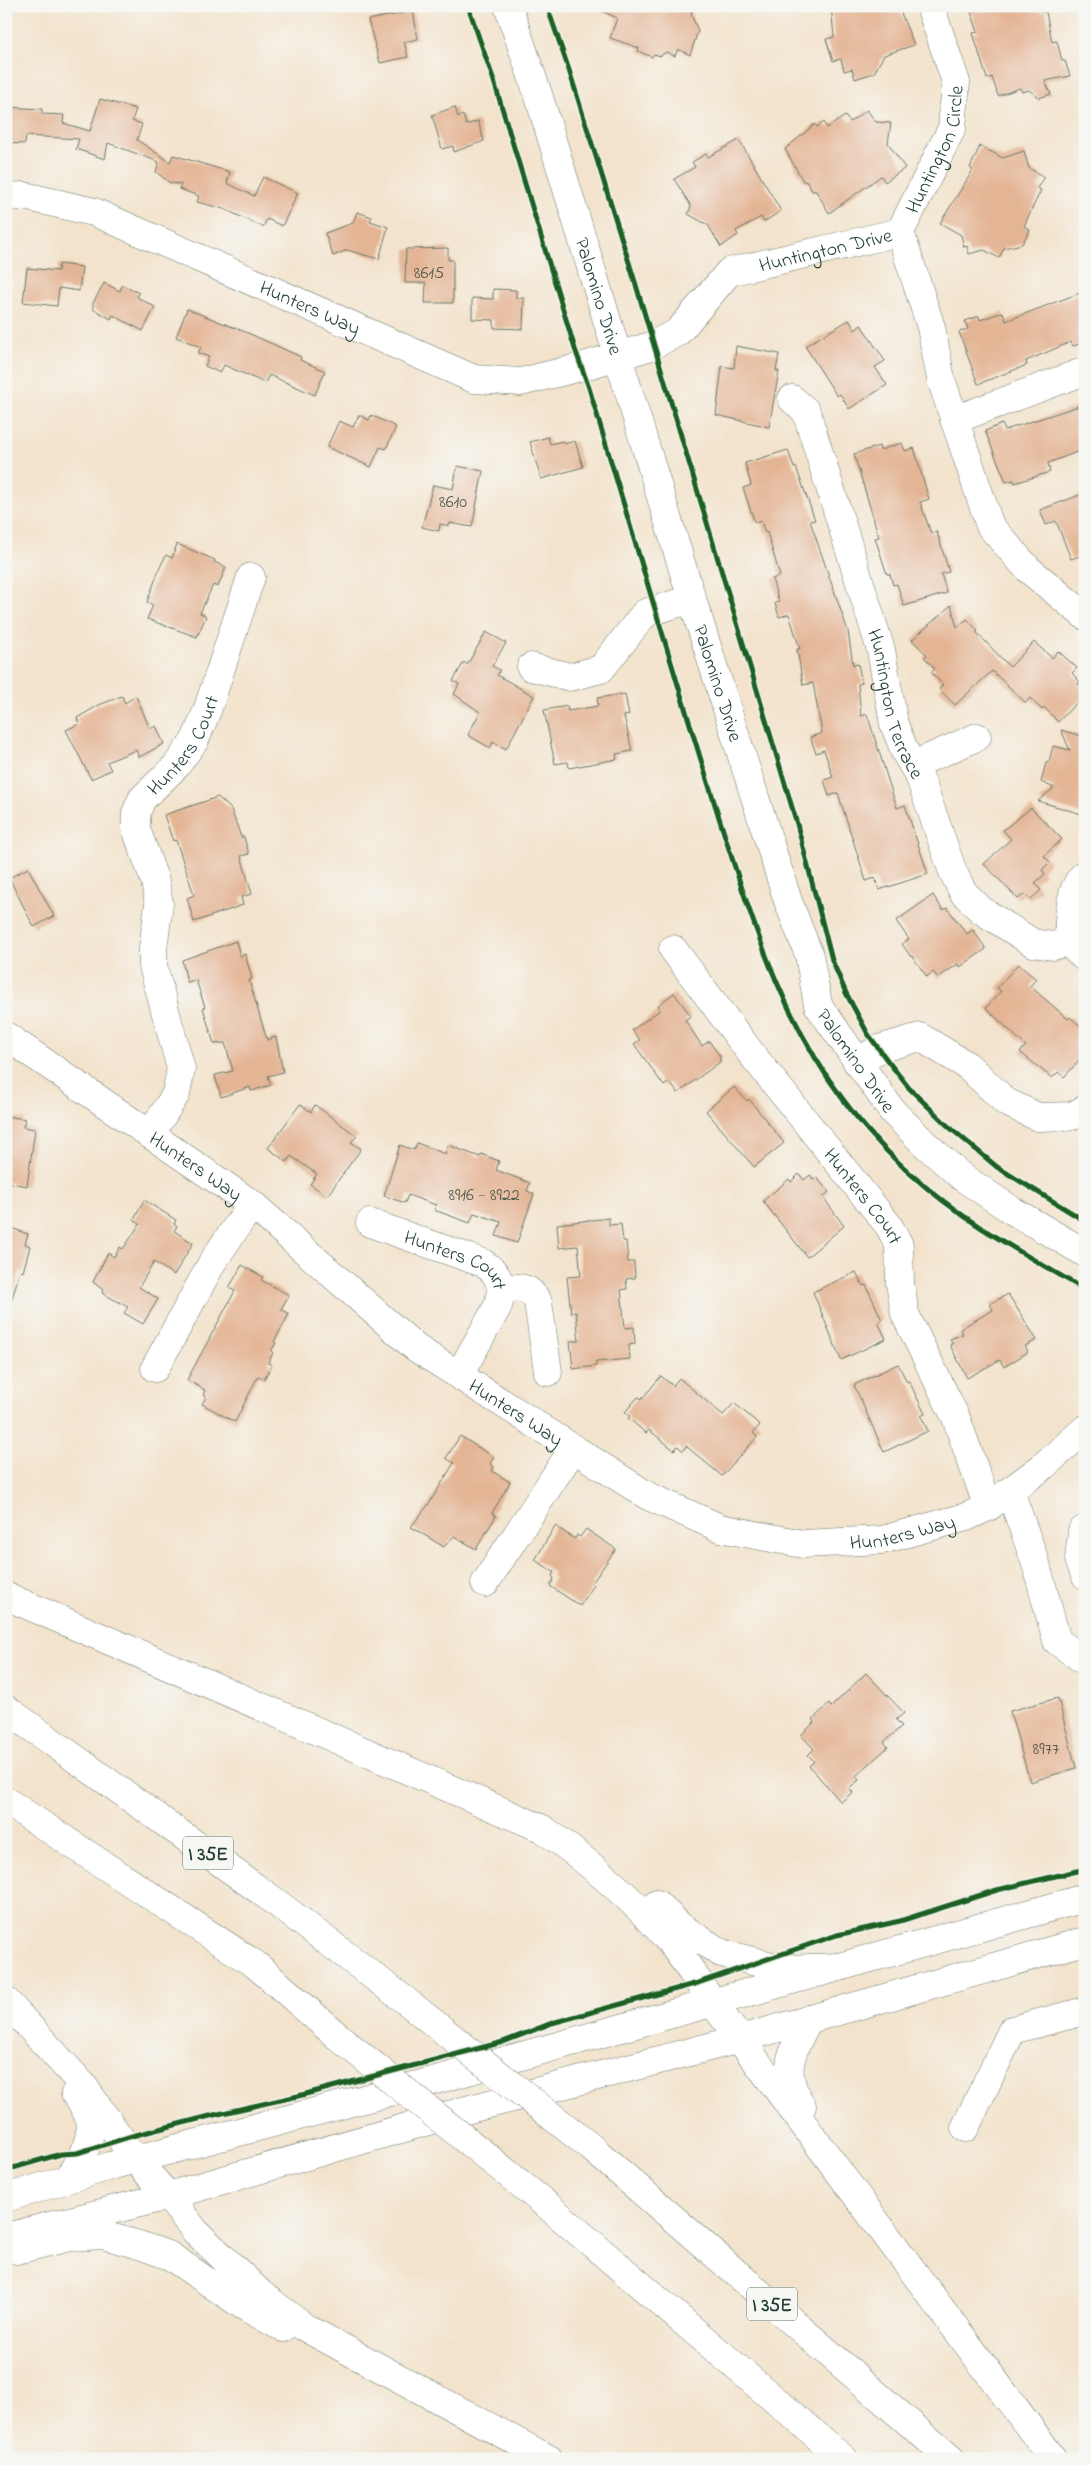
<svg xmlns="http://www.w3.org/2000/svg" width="1091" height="2465" font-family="'Indie Flower',sans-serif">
	<rect width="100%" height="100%" fill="#f6f6f2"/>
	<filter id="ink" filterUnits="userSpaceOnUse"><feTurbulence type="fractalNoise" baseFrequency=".02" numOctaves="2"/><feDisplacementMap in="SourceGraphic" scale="10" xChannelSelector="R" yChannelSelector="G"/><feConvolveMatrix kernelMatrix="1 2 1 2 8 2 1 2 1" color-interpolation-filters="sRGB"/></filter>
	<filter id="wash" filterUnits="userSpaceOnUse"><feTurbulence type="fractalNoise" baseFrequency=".0096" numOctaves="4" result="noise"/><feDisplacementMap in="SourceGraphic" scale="20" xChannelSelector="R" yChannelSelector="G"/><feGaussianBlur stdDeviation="1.12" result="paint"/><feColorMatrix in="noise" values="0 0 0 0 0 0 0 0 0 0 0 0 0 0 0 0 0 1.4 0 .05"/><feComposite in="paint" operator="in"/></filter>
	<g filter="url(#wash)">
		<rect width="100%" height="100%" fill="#f3e3cc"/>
		<g id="blocks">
			<path fill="#e4b595" d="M591,6H694L691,14L698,31L690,55L678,49L675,56L666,52L660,56L654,54L652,57L638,51L639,48L610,38L617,18Z
				M831,6H869L878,11L898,6L914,45L884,55L874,73L855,79L852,69L844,71L841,59L833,61L826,39L834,37Z
				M990,6H1035L1041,12H1046L1052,42L1057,41L1062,61H1065L1070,76L1045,81L1051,94L1039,98L1029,90L1022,92L1020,88L998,96L992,77L987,79L973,33L978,32L971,12Z
				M413,11L418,39L404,42L408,57L380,63L368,20Z
				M100,99L136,109L132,121L142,124L137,140L170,162L173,155L230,172L227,183L254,196L263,177L298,193L282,226L267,219L263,227L224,209L197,202L199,196L179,189L181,184L170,183L156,172L159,162L108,143L105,159L76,149L79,139L26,136L25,144L6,143L7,107L42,109V114L64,115L63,123L90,131Z
				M455,107L458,117L463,115L466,125L478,121L484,141L454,152L453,146L442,149L432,115Z
				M867,110L876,122L891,123L888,143L905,168L885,182L881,176L829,213L816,191H812L807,182L803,181L785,149L815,124L817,127L824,122L827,128L845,116L850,122Z
				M739,140L781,211L764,222L761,217L736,231L738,235L721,247L708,225L688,214L691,206L674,179L695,167L692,162L706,154L708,157Z
				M980,146L1003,158L1024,151L1029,168L1044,177L1037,188L1041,190L1024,226L1030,230L1022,244L1004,248L999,258L984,250L969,254L967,246L964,247L961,235L940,223L973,170L970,168Z
				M357,212L372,217L370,221L388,227L379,259L347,250L333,256L325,233L353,223Z
				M448,248V260H453V303H425L426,283H405L406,249Z
				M59,264L82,267L79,291L59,288L57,306L23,302L27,268L58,271Z
				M104,283L120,291L122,285L139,293L137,297L155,307L143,331L113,315L111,319L93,309V303Z
				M493,289L516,290V298H524L523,329L494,328V320L472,319V298L493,299Z
				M1085,291V342L1073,346L1071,342L1026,361L1027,365L978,384L959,332L968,329L965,321L979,316L980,320L1003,312L1006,321Z
				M187,309L248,333L301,357L300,360L325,371L315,395L269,375L265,383L224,365L220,373L205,366L209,357L198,353L201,347L176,337Z
				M849,320L855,330L861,325L885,361L875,367L887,385L849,409L840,394L837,396L805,346Z
				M736,346L779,354L776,371H779L769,427L716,415L722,366L734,368Z
				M1085,404V449L1048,463L1050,472L1015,483L1014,480L1006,482L985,431L1002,424L1005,430Z
				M359,415L369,420L371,415L396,427L386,449L380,447L371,467L327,447L339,421L353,427Z
				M548,437L550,444L563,441L564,444L575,441L583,467L541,479L530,442Z
				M902,443L905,451L914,448L929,499L920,502L931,533L937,532L949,572L941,574L947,593L904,606L897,584L893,585L890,574H887L875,538L879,537L854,454L879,446L880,450Z
				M788,450L794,468L796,467L815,520L810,521L848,631L853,665L858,664L862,683L858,684L861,716L867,714L897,808L905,805L928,874L879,890L875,878L866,881L838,793L829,796L824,780L833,777L824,750L816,753L810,737L822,733L813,683L803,685L797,649H800L789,614L779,617L775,603L779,602L772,579L780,576L767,532L765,533L761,521L755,523L743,488L751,485L745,463Z
				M457,466L483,471L472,527L450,523L449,526L440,524L439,531L422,527L433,485L453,489Z
				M1085,493V554L1071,559L1056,521L1046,525L1040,510Z
				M177,544L215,560L214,562L226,567L218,587L213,585L200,613L206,616L197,637L147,619L153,605L147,602L160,567L166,555L172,558Z
				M951,605L957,627L967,619L978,631L976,632L1010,667L1034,642L1052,658L1058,651L1077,668L1072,673L1080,682L1078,684L1085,690V694L1058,722L1044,707L1042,710L1030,698L1026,703L992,671L955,705L939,689L943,685L931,672L935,669L924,657L927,655L912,640Z
				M486,632L506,643L492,666L500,670L497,675L534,696L506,749L493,742L490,748L468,735L480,712L454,694L459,684L453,681L464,662L467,665Z
				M625,694L629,715L624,716L632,751L616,754L617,759L569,768L568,762L555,764L544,710L567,706L568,711L598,706L597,698Z
				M122,696L125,703L136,696L150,729L156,726L164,744L139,757L136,750L107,762L111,770L91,779L66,730L79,724L77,718L99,705Z
				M1061,730L1085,737V815L1038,801L1054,788L1041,782L1046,763L1049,762L1053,746L1070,750Z
				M218,797L231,809L241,837H244L249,854L241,856L252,894L241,897L243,905L194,922L187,898L194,895L176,840L173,841L164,815Z
				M1031,808L1062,839L1044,856L1050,862L1042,870L1045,874L1035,883L1041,890L1030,900L1024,894L1018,899L984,864L1011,839L1003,830Z
				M28,868L54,916L34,927L9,878Z
				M933,895L943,910L947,908L967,934L973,930L986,949L960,967L958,964L938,978L933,972L927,977L912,956L911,957L902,944L909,939L896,921Z
				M236,941L240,956L245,954L252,979L249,980L267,1040L276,1037L283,1072L268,1076L271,1085L251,1091L250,1087L221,1097L215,1075L233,1071L225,1043L214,1044L203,1008L205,1007L196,980L187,982L182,960Z
				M1018,964L1036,979L1030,986L1068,1019L1070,1017L1085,1030V1054L1064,1077L1058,1072L1052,1078L1020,1052L1026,1046L986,1008L1001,991L997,988Z
				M674,993L691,1016L685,1020L702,1046L709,1041L720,1056V1062L678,1093L669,1082L664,1086L634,1044L640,1040L632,1030L660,1010L658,1005Z
				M734,1087L747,1101L749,1099L784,1143L754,1167L706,1111Z
				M300,1104L311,1112L315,1105L357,1136L351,1142L361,1149L327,1196L310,1184L317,1174L291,1156L287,1162L268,1148Z
				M6,1116L25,1119L23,1127L35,1129L27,1186L6,1182Z
				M417,1143L445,1154L448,1145L480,1157L481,1154L499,1161L496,1170L530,1183L527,1191L534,1194L517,1243L496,1236L501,1222L474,1213L470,1223L434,1210L436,1205L408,1195L405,1203L384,1196L400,1145L414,1150Z
				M799,1174L804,1180L810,1175L813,1179L816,1177L829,1192L823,1197L844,1226L807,1257L763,1201L789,1179L791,1182Z
				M144,1200L176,1220L174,1224L177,1226L174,1231L193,1243L174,1275L154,1262L139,1287L158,1299L143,1324L124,1313L128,1307L102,1293L103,1290L93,1282L108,1253L114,1257L120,1247L123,1249L140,1224L134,1220Z
				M609,1218V1225L621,1224L623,1241H626L628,1262H634L635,1278L626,1279L627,1289L621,1290L625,1328L634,1327L635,1344L629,1345L630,1359L596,1362V1366L573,1369L570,1341H579L576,1312L571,1313L567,1277L581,1276L578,1246L559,1248L557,1224Z
				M6,1226L28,1234L25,1244L30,1246L23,1272L20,1271L10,1305L6,1304Z
				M242,1265L263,1277L261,1280L289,1295L281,1309L289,1314L274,1342L276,1343L271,1351L273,1353L268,1363L272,1365L264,1379L258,1376L235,1422L202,1404L206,1397L203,1395L205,1390L187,1380L235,1291L229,1288Z
				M856,1272L863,1286L866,1285L882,1320L878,1322L886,1339L841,1360L813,1292Z
				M1008,1294L1037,1340L1025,1346L1028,1352L1004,1367L1000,1360L967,1378L950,1345L953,1343L950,1339L963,1334L960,1329L993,1310L990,1304Z
				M898,1364L907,1382L909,1381L925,1414L921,1416L928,1431L884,1452L854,1385Z
				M661,1376L673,1386L679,1378L723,1415L734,1403L760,1425L753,1433L757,1437L722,1476L686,1446L683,1451L678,1446L674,1450L649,1430L646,1433L628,1418L630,1416L625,1412L638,1397L642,1399Z
				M460,1436L494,1457L490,1464L494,1467L492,1471L510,1482L492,1513L496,1516L476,1549L454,1536L444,1547L411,1527L428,1505L454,1463L446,1458Z
				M555,1526L575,1539L577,1535L580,1537L586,1529L616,1549L592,1583L594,1585L580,1606L550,1586L554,1578L552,1576L554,1572L535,1560Z
				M866,1673L904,1713L896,1720L902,1726L884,1742L888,1747L856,1776L859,1780L849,1788L853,1792L841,1802L809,1766L814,1761L808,1755L814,1749L801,1735L815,1722L813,1719L829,1704L831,1707Z
				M1058,1698L1076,1768L1030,1782L1010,1711Z"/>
		</g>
	</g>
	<g filter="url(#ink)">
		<use href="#blocks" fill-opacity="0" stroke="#697769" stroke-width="1"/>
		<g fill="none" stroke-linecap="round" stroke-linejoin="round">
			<defs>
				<g id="minor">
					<path id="s1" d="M508,6L539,97L692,599L788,901L809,955L818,1005L893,1112L925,1144L962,1177L1013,1211L1085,1253"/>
					<path id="s2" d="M6,197L24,196L94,212L474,379L521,382L581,367L651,346L678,332L729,272L900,232"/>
					<path d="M900,232L931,327L941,379L990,526L1028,569L1085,616"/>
					<path id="s3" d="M900,232L952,128L956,82L930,6"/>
					<path id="s4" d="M792,399L806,411L881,650L894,724L905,752L920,778L953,872L963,892L981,910L1033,943L1053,946L1068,942"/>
					<path d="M954,420L1085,371"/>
					<path d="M531,667L570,677L601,669L645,613L692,599"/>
					<path d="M913,765L977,737"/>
					<path d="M1085,874C1068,889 1069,921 1068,942L1085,958"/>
					<path id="s5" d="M673,949L750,1052L889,1226L899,1245L900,1283L905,1314L956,1418L988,1507"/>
					<path id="s6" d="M6,1036L252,1204L416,1348L648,1496L720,1528L803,1544L882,1540L966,1517L988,1507L1041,1468L1085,1429"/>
					<path d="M857,1062L879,1049L920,1037L968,1066L1006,1102L1038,1117L1072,1116L1085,1109"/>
					<path id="s7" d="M150,1135L176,1094L181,1069L153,966V948L159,904L155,881L136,829V813L142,799L176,766L195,740L207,711L251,577"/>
					<path id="s8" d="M370,1223L483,1263C500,1274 504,1286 498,1306L459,1375"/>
					<path d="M501,1289C518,1287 529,1285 538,1302L548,1372"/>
					<path d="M155,1368L213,1261L252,1204"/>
					<path d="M1010,1491L1036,1564L1057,1641L1085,1661"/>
					<path d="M1085,1529L1082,1531L1079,1559L1085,1575"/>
					<path d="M485,1583L573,1449"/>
					<path d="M965,2128L1012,2030L1085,2011"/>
					<path d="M6,2198L110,2166L436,2080L1085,1898"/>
					<path d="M6,2237L168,2196L470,2109L740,2039L1085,1941"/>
				</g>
				<path id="highway" d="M6,1596L543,1829C584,1858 643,1907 674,1947C688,1965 700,1985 713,2003L1053,2459
					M6,1709L273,1900L406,2001
					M6,1801L256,1965L336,2035
					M657,1904L681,1927L721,1953L784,1969L839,1967
					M6,2001L82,2084L135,2159L168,2196L195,2231L262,2295L304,2327L549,2459
					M802,2106C779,2072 792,2051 809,2019
					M593,2149L951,2459
					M68,2178C88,2148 102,2126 75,2094
					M548,2206L844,2459
					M6,2248L17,2250L70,2237L103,2235L139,2245L170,2256L242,2305L283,2328"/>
			</defs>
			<use href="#minor" stroke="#697769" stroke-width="29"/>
			<use href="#highway" stroke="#697769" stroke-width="29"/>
			<use href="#minor" stroke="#fff" stroke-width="28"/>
			<use href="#highway" stroke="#fff" stroke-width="28"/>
			<defs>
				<path id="highway-bridge" d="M406,2001L593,2149
					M336,2035L548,2206"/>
			</defs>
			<use href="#highway-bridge" stroke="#697769" stroke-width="29" stroke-linecap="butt"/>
			<use href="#highway-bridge" stroke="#fff" stroke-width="28"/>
			<defs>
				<path id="cycleway" d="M468,6L493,78L575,349L589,388C629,521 668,655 710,789C744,895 775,1008 842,1098C874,1142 917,1183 961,1214C1000,1242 1044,1265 1085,1290
					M547,6L569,70L636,285L797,824L832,960L846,993L868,1034L887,1060L909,1088L948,1126L997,1167L1085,1221
					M6,2170L61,2154L77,2153L132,2136L214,2115L298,2096L503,2042L552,2023L698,1983L837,1935L900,1921L997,1890L1085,1869"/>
			</defs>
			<use href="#cycleway" stroke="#f6f6f2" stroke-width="8"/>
			<use href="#cycleway" stroke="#1b5e20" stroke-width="5"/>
		</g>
	</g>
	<g text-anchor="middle" stroke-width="4.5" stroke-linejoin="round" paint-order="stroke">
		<g font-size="18" fill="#505b4c">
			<text x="429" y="278">8615</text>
			<text x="453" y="507">8610</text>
			<text x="484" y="1200">8916 - 8922</text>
			<text x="1046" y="1754">8977</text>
		</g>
		<g fill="#f6f6f2" stroke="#60746d" stroke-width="1">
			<rect x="183" y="1836.5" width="50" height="33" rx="4"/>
			<rect x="747" y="2287.5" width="50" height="33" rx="4"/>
		</g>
		<g font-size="19" font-weight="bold" fill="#1f3d34">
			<text x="208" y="1860">I 35E</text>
			<text x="772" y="2311">I 35E</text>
		</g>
		<g font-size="20" fill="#1f3d34" stroke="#f6f6f2">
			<text dy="7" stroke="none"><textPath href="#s3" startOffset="91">Huntington Circle</textPath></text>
			<text dy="7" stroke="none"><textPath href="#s2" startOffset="895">Huntington Drive</textPath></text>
			<text dy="7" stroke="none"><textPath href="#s1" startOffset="304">Palomino Drive</textPath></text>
			<text dy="7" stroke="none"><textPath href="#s2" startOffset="326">Hunters Way</textPath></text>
			<text dy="7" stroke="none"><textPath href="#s1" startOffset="709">Palomino Drive</textPath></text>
			<text dy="7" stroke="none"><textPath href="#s4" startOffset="325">Huntington Terrace</textPath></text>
			<text dy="7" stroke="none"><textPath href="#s7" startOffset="422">Hunters Court</textPath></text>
			<text dy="7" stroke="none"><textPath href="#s1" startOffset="1114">Palomino Drive</textPath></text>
			<text dy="7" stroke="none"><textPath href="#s6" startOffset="230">Hunters Way</textPath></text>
			<text dy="7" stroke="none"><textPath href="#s5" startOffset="312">Hunters Court</textPath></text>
			<text dy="7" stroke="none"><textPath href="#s8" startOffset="95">Hunters Court</textPath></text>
			<text dy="7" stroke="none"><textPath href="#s6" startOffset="635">Hunters Way</textPath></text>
			<text dy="7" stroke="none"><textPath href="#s6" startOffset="1055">Hunters Way</textPath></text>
		</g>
	</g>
	<rect width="1091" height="2465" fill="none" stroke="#f6f6f2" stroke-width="25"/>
</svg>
